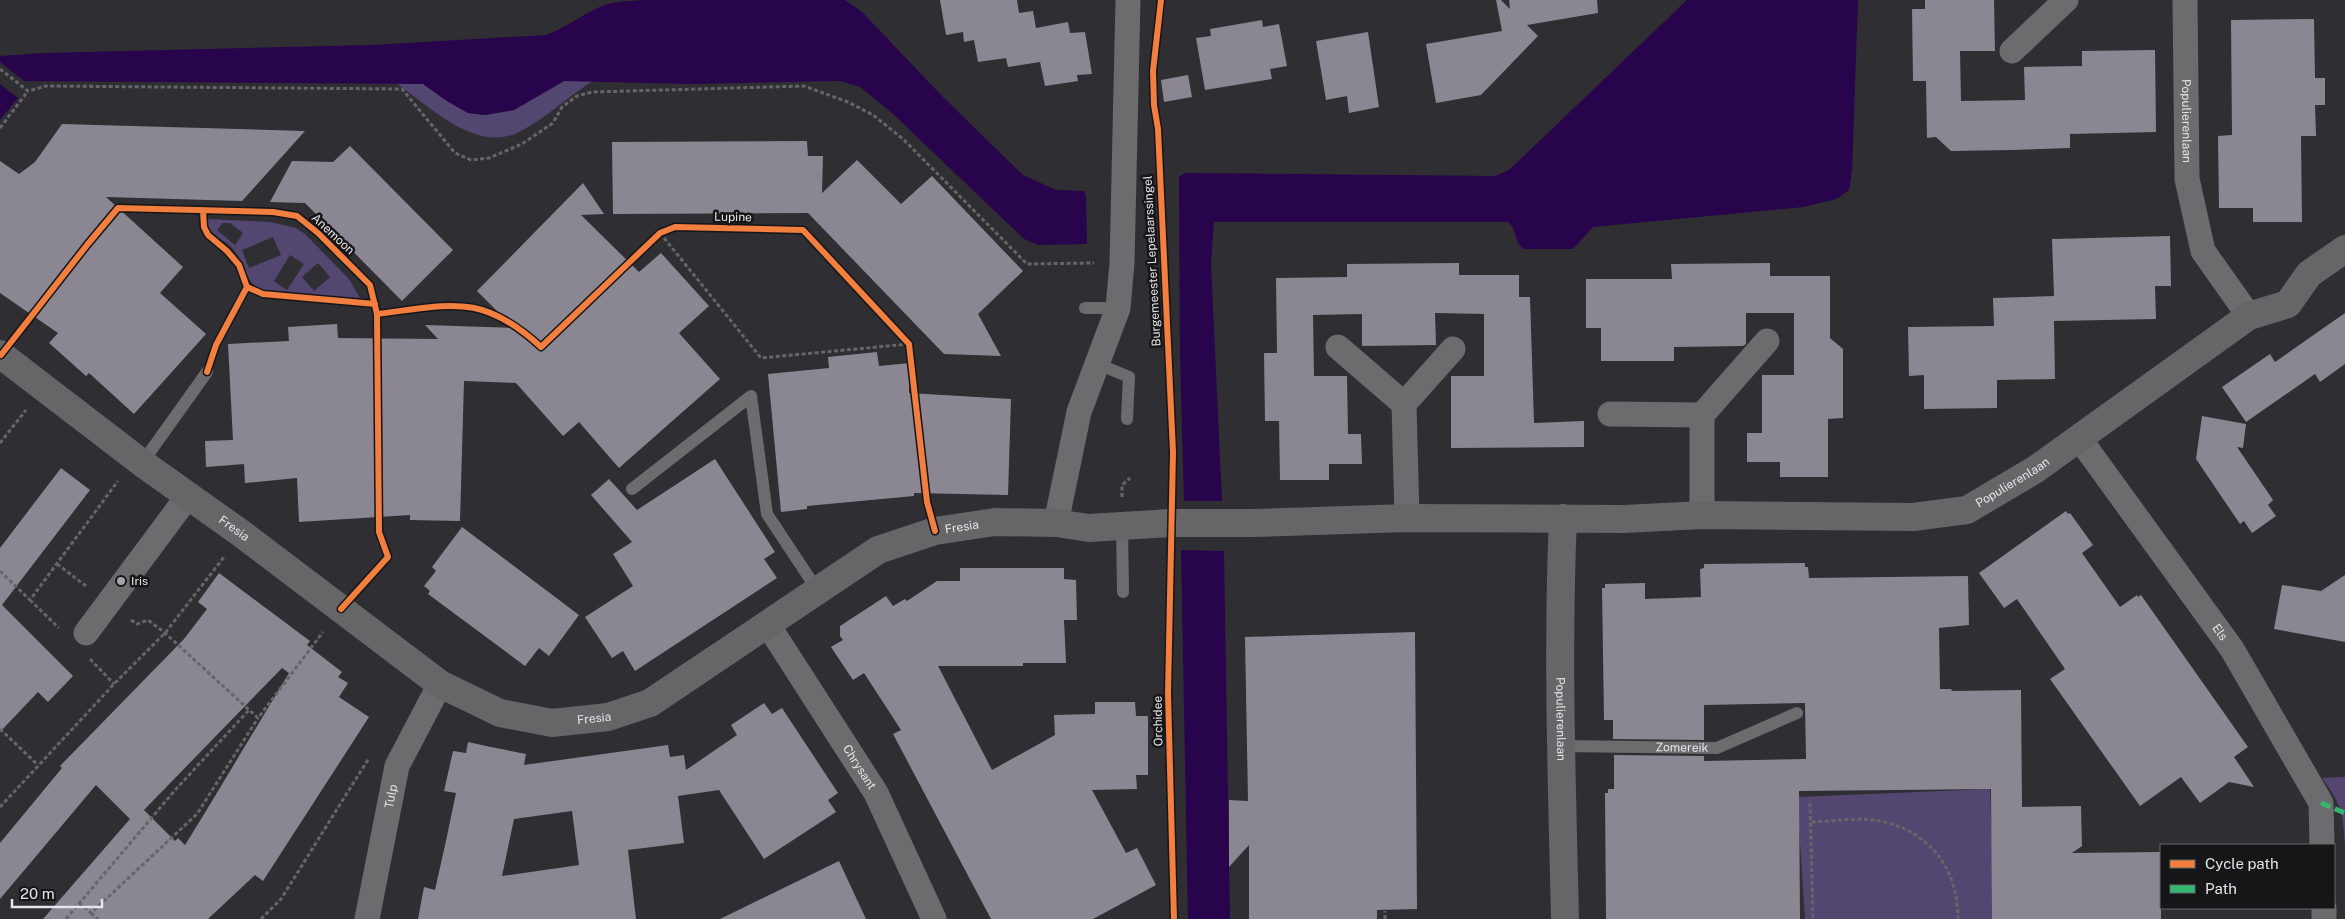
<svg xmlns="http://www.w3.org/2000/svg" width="2345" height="919" font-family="'Public Sans',sans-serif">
	<rect width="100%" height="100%" fill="#2f2e32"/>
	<path fill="#534670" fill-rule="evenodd" d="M594,80C569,96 547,117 521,131C478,155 430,107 396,83L423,84L447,101L468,113L485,115L514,110L564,81Z
		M207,219L270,222L296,228L305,234L349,279L361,300L266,292C241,283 248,263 231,247C221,237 207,235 207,219ZM223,223H230L243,233L235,245L217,230ZM273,237L281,255L249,268L242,250ZM290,255L304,264L287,290L274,281ZM318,263L330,277L314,291L302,277Z
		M2345,777V847C2343,812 2342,806 2322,778Z
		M1990,789L1995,919H1805L1797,797Z"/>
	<path fill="#28044c" d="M643,0H845L862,12L944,98L1023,175L1056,190L1084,191L1086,196L1087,244L1038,245L1024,239L891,112L860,87L841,81L690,84L564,81L514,110L485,115L468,113L447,101L423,84L24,81L0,62V56L44,53L371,45L546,35C568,27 586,11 608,4C619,1 632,1 643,0Z
		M1687,0H1858L1852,171L1849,190L1836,199L1804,207L1593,227L1573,249H1523C1513,239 1517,230 1508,222H1214L1211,264L1222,501H1184L1180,356L1179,177L1185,173L1495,176L1509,170Z
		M0,84L18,98L0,120Z
		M1181,550L1224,551L1230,919H1188Z"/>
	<path fill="#8a8792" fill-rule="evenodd" d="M940,0H1017L1019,13L1033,11L1036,28L1068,22L1070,33L1085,32L1092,74L1077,75L1078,81L1045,86L1040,62L1008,67L1006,58L978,62L974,40L964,42L963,32L946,35Z
		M1496,0H1501L1510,9L1509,0H1597L1598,13L1527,25L1538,36L1481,95L1436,103L1426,44L1502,31Z
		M1925,0H1994L1995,51H1960L1961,101L2025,100L2024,67L2082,66V51L2155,50L2156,132L2070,134V148L2011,150L1951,151L1936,137L1927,138L1926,81H1913L1912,9H1925Z
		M2314,19L2315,78H2325V105H2315L2316,136H2301L2302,222H2253V208H2219L2218,136L2232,135L2231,20Z
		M1262,20L1263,27L1279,24L1287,66L1270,69L1272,79L1205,90L1196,38L1211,36L1210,29Z
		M1368,32L1379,107L1349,113L1347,96L1326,100L1316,41Z
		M1188,75L1192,97L1164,102L1161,80Z
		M62,124L305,131L242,201L106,197L183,267L160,293L206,334L134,414L89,373L86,376L49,343L58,333L0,293V161L19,174L35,162Z
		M807,141L808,156H823L822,193L857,160L901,204L932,176L1023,271L978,314L1001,356L944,354L808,213L613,214L612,142Z
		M350,146L453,250L402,301L305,203L270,202L292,161L333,162Z
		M583,183L604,214L581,215L639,272L661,253L709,306L679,333L720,379L619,468L579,422L563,436L516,383L464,381L460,521L410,520V515L299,522L297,478L245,483L244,464L206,467L205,441L233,440L228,344L289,341L288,327L337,324L338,338L438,339L425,325L514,328L477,291Z
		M2170,236L2171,286H2155L2156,319L2054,321L2055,379L1997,380V408L1924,409V375L1909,376L1908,327L1994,326L1993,298L2054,296L2052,239Z
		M1459,263V275H1519V297H1530L1534,423L1584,421V447L1451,448V376H1484V314L1435,313L1436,345L1362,346V314L1313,315L1314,376H1347L1348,434H1361L1362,464H1329V480H1280L1279,421H1265L1264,353H1277L1276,278L1347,277V264Z
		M1770,263V276H1830V338L1843,349V418L1828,419V477H1780V462H1747V433H1762V375H1794V313H1746V344L1743,346L1674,347V361H1601V328H1586V279H1672L1671,264Z
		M2345,313V364L2320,382L2315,374L2246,422L2222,387L2270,354L2275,362Z
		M877,352L879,366L910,363L909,393L1011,399L1008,495L914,493V496L807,506V509L781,512L768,374L829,368L828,357Z
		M2202,416L2246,424L2243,448L2237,447L2273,500L2268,505L2276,516L2252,533L2244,521L2240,524L2196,459Z
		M715,459L775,552L764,559L777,578L635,671L623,651L612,658L585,617L633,586L613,554L632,542L591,495L609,479L637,510Z
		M61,468L90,490L2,605L73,676L48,702L38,692L0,732V548Z
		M2066,511L2068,514L2070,513L2093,545L2082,553L2120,607L2137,595L2138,597L2141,595L2248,747L2234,757L2254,787L2229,782L2200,803L2181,777L2140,806L2050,679L2065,669L2017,599L2004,608L1979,573Z
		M462,527L579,615L549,656L539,648L525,666L428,594L430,591L424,586L436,571L432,567Z
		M1805,563V567H1808L1809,578L1968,576L1969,625L1939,628L1940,689H1951L1952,691L2021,690L2022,807L2081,806L2082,846L2072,853L2161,852V919H1992L1991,789L1799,791L1800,919H1606L1605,793H1608V789H1614V755L1704,756V761L1806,759L1805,703L1704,705V740L1613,739V720H1604L1602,588H1605V584L1645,583V599L1701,597L1700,569L1704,568V564Z
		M960,568H1064V579L1076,580L1077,620H1064L1066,663H1023V666H938L992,770L1055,735L1054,715L1095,714V702H1135L1136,716H1148V775H1136L1137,789L1092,790L1126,853L1137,848L1156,885L1093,919H991L893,734L901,730L864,673L853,680L831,647L843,640L840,636V626L886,596L893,606L905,599L907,601L937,581H960Z
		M219,573L310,641L307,645L342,672L338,677L348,683L339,697L369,717L263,881L255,875L208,919H43L130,819L96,785L0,899V843L62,768L60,766L184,639L207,609L198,602ZM282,668L289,673L206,811L185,845L178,838L175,841L144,810Z
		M2345,575V642L2274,629L2282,585L2321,591Z
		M1415,632L1417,909L1377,910V919H1249V845L1229,867V800L1248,801L1245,637Z
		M764,703L772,714L782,708L838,793L828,800L836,812L764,859L719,790L678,796L684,843L628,850L636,919H418L424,887L435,890L447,836L456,793L444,791L453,751L466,753L468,742L491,747L526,754L524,765L668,745L670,757L684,755L686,770L737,735L731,725ZM572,811L579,865L502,876L514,819Z
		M839,861L866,919H720Z"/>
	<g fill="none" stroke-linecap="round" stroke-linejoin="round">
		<path stroke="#666568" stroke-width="3" stroke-dasharray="4 2.5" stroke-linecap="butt" d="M0,69L28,91L46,86L402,89L455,153L471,160L489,158L522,144L553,123L562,107L577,96L592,92L804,86L848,102L873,115L903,139L1027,264L1094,263
			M0,128L28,91
			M660,233L761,358L909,344
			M0,443L26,410
			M1122,497V485L1130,478
			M57,564L86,586
			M0,571L30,600L118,481
			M30,600L59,628
			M131,620L137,624L148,620L165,633L258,718L323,632
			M90,659L114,684
			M0,729L38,765
			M1810,803L1813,919
			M0,807L114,684L165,633L224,557
			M1812,822C1836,821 1865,816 1889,823C1935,837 1958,873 1958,919
			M79,903L91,913L197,814L258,718
			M91,913L98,919
			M66,919L176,789L249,710
			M261,919L281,899L369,758
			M1385,919V911"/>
		<g stroke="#6c6c6e" stroke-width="12">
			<path d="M1085,308H1118"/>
			<path d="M1098,364L1129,377L1127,419"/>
			<path d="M142,463L207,372"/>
			<path d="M632,489L751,396L767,514L818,591"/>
			<path d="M1122,525L1123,592"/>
			<path id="s1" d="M1561,746L1717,748L1797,713"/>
		</g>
		<g stroke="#6c6c6e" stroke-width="25">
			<path id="s2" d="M2185,0L2187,179L2203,251L2249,316"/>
			<path d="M2012,51L2066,0"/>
			<path d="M1338,347L1404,404L1407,518"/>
			<path d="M1404,404L1453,349"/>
			<path d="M1610,414L1702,415"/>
			<path id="s3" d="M2079,438L2232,649L2321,803L2322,845"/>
			<path d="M1702,515V415L1767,341"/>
			<path d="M1056,523L1079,412L1118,308L1122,263L1128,0"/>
			<path id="s4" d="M768,625L876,793L934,919"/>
			<path d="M86,633L188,496"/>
			<path d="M2324,908V919"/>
			<path id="s5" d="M367,919L397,766L440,684"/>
		</g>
		<g stroke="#666568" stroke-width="28">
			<path id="s6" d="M0,354L142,463L242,534L440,684L500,713L552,723L608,717L650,703L878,550L935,531L995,522L1056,523L1089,528L1171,523H1253L1407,518L1624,519L1702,515L1913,517L1967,510L2036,469L2249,316L2288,304L2309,274L2345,249"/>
			<path id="s7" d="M1563,518C1557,652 1562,785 1565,919"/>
		</g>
		<path stroke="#33b770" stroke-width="5" stroke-dasharray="10 5" stroke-linecap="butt" d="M2321,803L2345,813"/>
		<defs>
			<path id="cycleway" d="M1161,0L1153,71L1154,105L1158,129L1173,452L1168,693L1174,919
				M203,211L204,227L208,235L227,251L239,265L247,287L216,345L207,372
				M247,287L263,294L375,304
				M377,314C451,305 481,292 541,347L660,233L675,227L803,230L909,344L927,502L935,531
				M1,355L87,245L118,208L273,212L297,216L318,233L370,285L377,314L379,532L388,557L341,609"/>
		</defs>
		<use href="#cycleway" stroke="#161618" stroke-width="9"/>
		<use href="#cycleway" stroke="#f27e40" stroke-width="6"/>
	</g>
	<circle fill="#a5a4a8" stroke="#161618" stroke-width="2" cx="121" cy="581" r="5"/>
	<g text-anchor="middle" stroke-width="5" stroke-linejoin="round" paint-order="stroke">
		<g font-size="12" fill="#e5e4e8" stroke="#161618">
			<text dy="4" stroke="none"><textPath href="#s2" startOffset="121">Populierenlaan</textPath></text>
			<text transform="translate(733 217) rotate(1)" y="4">Lupine</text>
			<text transform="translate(333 234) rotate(43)" y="4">Anemoon</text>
			<text transform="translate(1152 261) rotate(-93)" y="4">Burgemeester Lepelaarssingel</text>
			<text dy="4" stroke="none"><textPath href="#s6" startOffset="2192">Populierenlaan</textPath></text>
			<text dy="4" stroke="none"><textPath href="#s6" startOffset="1132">Fresia</textPath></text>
			<text dy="4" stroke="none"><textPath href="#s6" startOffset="292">Fresia</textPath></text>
			<text dy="4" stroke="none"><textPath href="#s3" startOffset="240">Els</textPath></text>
			<text dy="4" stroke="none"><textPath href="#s6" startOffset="712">Fresia</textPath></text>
			<text dy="4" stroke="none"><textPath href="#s7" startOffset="201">Populierenlaan</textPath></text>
			<text transform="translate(1158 721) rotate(-91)" y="4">Orchidee</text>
			<text dy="4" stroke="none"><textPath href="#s1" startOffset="121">Zomereik</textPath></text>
			<text dy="4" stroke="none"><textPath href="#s4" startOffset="169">Chrysant</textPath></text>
			<text dy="4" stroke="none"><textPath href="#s5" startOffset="125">Tulp</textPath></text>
		</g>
		<g font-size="12" fill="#e5e4e8" stroke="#161618" text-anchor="start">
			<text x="131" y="585">Iris</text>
		</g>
	</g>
	<rect x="2160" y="844" width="175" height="65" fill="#161618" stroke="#69686b"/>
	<rect x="2170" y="860" width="25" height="8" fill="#f27e40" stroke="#69686b"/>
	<text x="2205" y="869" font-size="15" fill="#e5e4e8">Cycle path</text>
	<rect x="2170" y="885" width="25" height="8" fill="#33b770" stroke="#69686b"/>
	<text x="2205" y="894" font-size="15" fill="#e5e4e8">Path</text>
	<path d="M12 899v8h90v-8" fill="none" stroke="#e5e4e8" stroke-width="2.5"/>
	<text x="20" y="899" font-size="15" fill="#e5e4e8" stroke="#161618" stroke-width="4" paint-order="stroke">20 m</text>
</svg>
